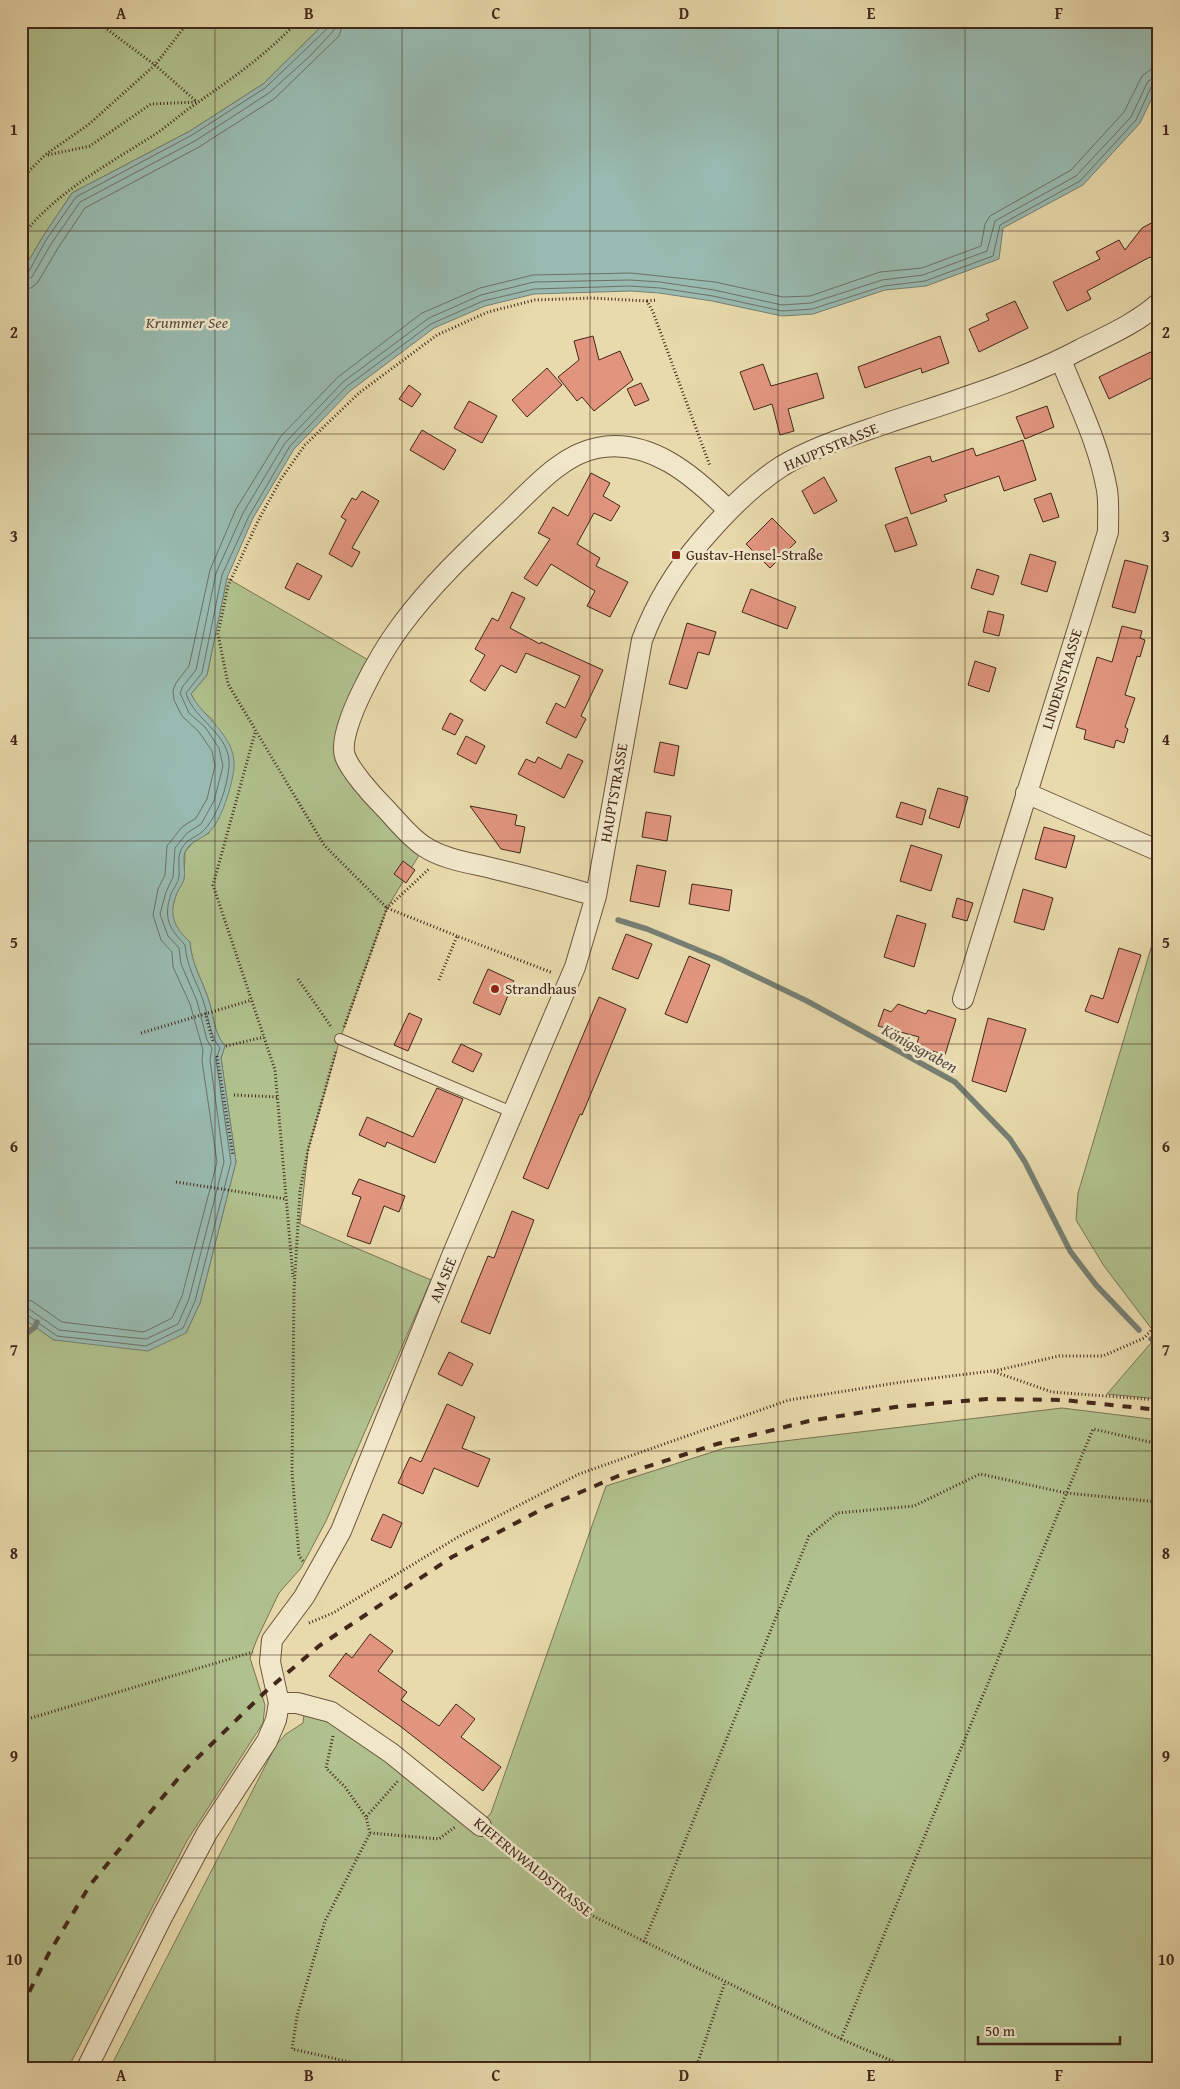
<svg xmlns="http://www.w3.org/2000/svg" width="1180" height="2089" font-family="'Gentium Book Plus',serif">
	<rect width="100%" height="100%" fill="#e8daac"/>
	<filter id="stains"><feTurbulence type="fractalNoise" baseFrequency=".004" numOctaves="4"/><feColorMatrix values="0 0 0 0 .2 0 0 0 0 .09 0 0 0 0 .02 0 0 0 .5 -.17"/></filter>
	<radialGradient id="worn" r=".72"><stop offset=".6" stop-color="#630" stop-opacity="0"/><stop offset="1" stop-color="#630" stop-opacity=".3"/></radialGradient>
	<path fill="#b0c18d" stroke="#7a7454" d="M21,21H327L263,84L190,131L72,193L42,238L21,274Z
		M227,578L377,665L343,743L424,847L387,908L340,1039L308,1150L300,1224L431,1280L326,1521L301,1568L279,1593L257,1639L250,1658L265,1705L263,1723L188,1839L68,2068H21V1317L54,1340L186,1333L200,1303L236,1162L221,1058L225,1046C213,1032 214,1015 208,998C201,977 192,966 190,942L178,931L171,913L176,895L184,879L185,852L194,841L209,833L213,720L198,707L191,694L207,675Z
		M1159,921V1399L1107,1394L1157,1336L1104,1266L1076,1220L1078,1193Z
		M1062,1408L1159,1420V2068H110L276,1745L286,1734L303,1723L304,1714L346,1728L476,1830L491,1813L606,1486L725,1448Z"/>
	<path fill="#98bab0" stroke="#767f74" d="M327,21H1159V83L1140,123L1083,185L1003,228L999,259L926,286L885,290L813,314L782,316L712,301L659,293L631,291L534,294L485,306L434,328L350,391L294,449L253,518L227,578L207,675L191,694C203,718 236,735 234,767C233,783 221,823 208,833C200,840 189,842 185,852C182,861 186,871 184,879C183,884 179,888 177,893C168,913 174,928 190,942C192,966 201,977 208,998C214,1015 213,1032 225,1046L221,1058L236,1162L200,1303L186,1333L148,1351L54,1340L21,1317V274L42,238L72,193L190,131L263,84Z"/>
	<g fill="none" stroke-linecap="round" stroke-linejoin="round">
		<path stroke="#6e7066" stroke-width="1" d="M21,276L28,273L46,240L76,197L192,135L265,88L329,27L330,21
			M21,282L32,277L51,244L80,202L195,141L269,93L311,55L334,30L336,21
			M21,289L31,288L38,282L58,248L85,208L199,147L274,99L339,36L344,21
			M21,1299L32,1301L62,1322L144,1332L172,1318L182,1296L217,1162L202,1061L203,1050L190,1004L173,967L172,952L161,940L153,915L158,889L165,875L167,846L182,827L196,818L207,799L215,766L212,751L199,732L182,716L174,700L173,690L176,683L189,666L210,570L236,509L281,436L338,377L422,313L480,288L533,275L631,273L715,282L783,297L810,296L880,272L922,268L981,246L985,224L990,216L1071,170L1124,112L1142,76L1150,70L1159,69
			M21,1307L29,1309L59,1330L106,1335L146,1339L178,1324L189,1299L224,1162L210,1060L212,1048L207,1040L197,1001L181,964L179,948L168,936L160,914L166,892L173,877L175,848L187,833L201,824L214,801L223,766L219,748L205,727L189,713L180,693L183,686L196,670L216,573L243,513L285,443L343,382L429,318L481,295L534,282L630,280L660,282L714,290L782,305L811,303L882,280L923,275L987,251L995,221L1076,176L1131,117L1148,81L1159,76
			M21,1313L26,1314L57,1336L146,1346L183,1328L195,1301L231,1162L216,1059L220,1048C209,1034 209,1017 203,1000C196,980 187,968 185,945C169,928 163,918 171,894C173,889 178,883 179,877C180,868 177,858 181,850C186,838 199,837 206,828C219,812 227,787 229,767C232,734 193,720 186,693L202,673L222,575L249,516L290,446L346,387L431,324L483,301L534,289L630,286L660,288L713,296L782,311L812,309L884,286L925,281L993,256L1000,225L1080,181L1136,120L1152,85L1159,83"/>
		<path stroke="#767f74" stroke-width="5.5" d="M618,920L647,929L720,959L807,1001L955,1082L1010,1139L1025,1162L1070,1251L1096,1285L1139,1330
			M21,1338L35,1327L37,1322
			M1151,1339L1159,1343"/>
	</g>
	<path fill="#e1957f" stroke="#43271b" d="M1159,219V251L1152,259L1150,257L1087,291L1091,299L1067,311L1053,282L1100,259L1096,252L1119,240L1125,250L1142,228Z
		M1015,301L1028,328L979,352L969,329L989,320L986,314Z
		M593,336L599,360L620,351L633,380L594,411L582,397L577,401L558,377L579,360L574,341Z
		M940,336L949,363L922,373L921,368L865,388L858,367Z
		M1159,348V374L1109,399L1099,377Z
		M763,364L771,386L817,373L824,398L788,409L794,431L780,435L772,404L754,410L740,372Z
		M547,368L562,385L527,417L512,400Z
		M641,383L649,400L635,406L627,389Z
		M409,385L421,394L412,407L399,399Z
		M469,401L497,416L482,443L454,428Z
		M1047,406L1054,427L1025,439L1016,417Z
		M422,430L456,450L444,470L410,450Z
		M1023,440L1036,480L1004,491L999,476L944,495L947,501L911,514L895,468L930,456L932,462L973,448L976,456Z
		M591,473L610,483L603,496L620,506L611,521L594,513L577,544L600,558L596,566L628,582L610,617L587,606L595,591L551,564L537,586L524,578L550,539L538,533L553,507L568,516Z
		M824,477L837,501L814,514L802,491Z
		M362,491L379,501L352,548L360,552L352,567L329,554L346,520L341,517L352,498L356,500Z
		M1051,493L1059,517L1043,522L1034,499Z
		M907,517L917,545L895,552L885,525Z
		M772,518L796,542L770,568L746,544Z
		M1030,554L1056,562L1047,592L1021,584Z
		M1125,560L1148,566L1135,613L1112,607Z
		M297,563L322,576L309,600L285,588Z
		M977,569L999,576L993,595L971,588Z
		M751,589L796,607L787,629L742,612Z
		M512,592L525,598L510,628L540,644L541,642L603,670L581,716L586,719L576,738L546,723L556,703L565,708L580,676L526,653L516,673L501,665L485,691L470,681L485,655L475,649L492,618L498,621Z
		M988,611L1004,615L999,636L983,632Z
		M687,623L716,632L709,655L698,652L687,689L669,684Z
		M1122,626L1142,631L1140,638L1145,640L1140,657L1137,656L1125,695L1135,698L1125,727L1128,729L1124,743L1116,740L1114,748L1084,739L1086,730L1076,727L1097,657L1112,662Z
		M975,661L996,668L989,692L968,685Z
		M450,713L463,720L455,735L442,729Z
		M466,736L485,746L476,764L457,754Z
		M660,742L679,746L674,776L654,772Z
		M568,754L583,761L564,798L518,774L526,759L535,763L538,757L561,769Z
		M938,788L968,797L959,828L929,818Z
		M901,802L926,810L922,825L896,817Z
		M470,806L517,815L515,825L525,827L520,853L501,849Z
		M646,812L671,816L667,841L642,837Z
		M1044,827L1075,836L1066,868L1035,859Z
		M911,845L942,855L931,891L900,881Z
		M403,861L415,870L406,883L394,874Z
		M637,865L666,871L659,907L630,901Z
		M692,884L732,890L729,911L689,904Z
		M1023,889L1053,898L1044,930L1014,922Z
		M957,898L973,903L967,921L952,917Z
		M897,915L926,924L914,967L884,957Z
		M626,934L652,944L638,979L612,969Z
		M1119,948L1141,955L1118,1023L1085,1011L1091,995L1103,999Z
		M689,956L710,965L687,1023L665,1014Z
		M488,969L514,981L500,1015L473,1003Z
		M599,997L626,1009L582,1115L580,1114L548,1189L523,1178Z
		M898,1004L926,1014L928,1010L956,1019L945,1055L916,1046L919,1037L878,1026L884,1009L891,1012Z
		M409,1013L422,1019L408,1051L394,1045Z
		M988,1018L1026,1029L1006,1092L972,1081Z
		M461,1044L482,1054L473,1072L452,1062Z
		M437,1088L463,1099L435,1163L387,1142L385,1147L359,1135L367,1117L413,1137Z
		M359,1179L405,1196L399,1212L384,1206L370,1244L347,1236L361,1197L352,1194Z
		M512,1211L534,1220L490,1334L461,1322L488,1256L494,1258Z
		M449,1352L473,1364L462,1386L438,1374Z
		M447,1404L475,1417L462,1448L490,1459L478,1487L434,1468L423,1494L398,1483L410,1457L421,1462Z
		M383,1514L402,1523L391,1548L371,1540Z
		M370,1634L393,1651L378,1671L407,1692L401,1700L439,1726L456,1704L475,1719L461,1737L501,1767L483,1791L400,1726L329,1676L346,1653L352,1658Z"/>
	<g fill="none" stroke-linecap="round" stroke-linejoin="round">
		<defs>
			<path id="service" d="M340,1039L514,1113"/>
			<path id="minor" d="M1026,793L1159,851
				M596,896C562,886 529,877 495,869C472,863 445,860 425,847C409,837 395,818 382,805C371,794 350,770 345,756C336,729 383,650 400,627C430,586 467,551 504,516C530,492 560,455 597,448C649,437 694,476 728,510
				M963,999L1108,532C1108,518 1109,503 1107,490C1099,444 1078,403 1061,360
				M279,1703H297L331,1712L391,1753L481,1826
				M87,2068L162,1917L207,1833L267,1741L276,1720L279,1703L270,1662L272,1640L304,1597L341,1531L454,1251L575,967L596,896L642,640C656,603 676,570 702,540C726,512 751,486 782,466C813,447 853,435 887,423C953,401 1019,382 1081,349C1107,336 1137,323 1159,303"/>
		</defs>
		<use href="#service" stroke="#6c543f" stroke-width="12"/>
		<use href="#minor" stroke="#6c543f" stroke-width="22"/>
		<path stroke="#43271b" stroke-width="3" stroke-dasharray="1 2.5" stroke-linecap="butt" d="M96,21L155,65L197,102
			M48,155L90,146L151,104L197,102
			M21,179L45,155L88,125L155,65L189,21
			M21,237C56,192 107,165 154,135C169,125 182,113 197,103C233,78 268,53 298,21
			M647,301L657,300
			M255,733L213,885L275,1070L293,1277
			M457,936L387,908L324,845L228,684L218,634L228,586L258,521L281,479L305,445L359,393L437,335L488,312L535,300L591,298L647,301L653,312L710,466
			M298,979L332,1028
			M439,980L457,936L553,973
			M205,1013L213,1042
			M344,1027L387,908L429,869
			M141,1033L252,1000
			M226,1046L264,1037
			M217,1056L233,1156
			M234,1095L278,1097
			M176,1182L286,1199
			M994,1371L1059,1356H1103L1144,1338L1159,1322
			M303,1561L299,1556L292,1472L294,1290L300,1191L308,1150L336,1051
			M309,1623L333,1613L458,1537L579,1474L789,1400L902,1382L992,1371L1052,1392L1159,1400
			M21,1721L253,1652
			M333,1736L326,1768L345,1787L366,1817
			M370,1833L366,1817L398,1781
			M495,1837L591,1915L841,2039L909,2068
			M644,1942L809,1536L837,1513L914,1506L980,1474L1066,1493L1159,1502
			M841,2039L1093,1429L1159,1444
			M377,2068L292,2049L297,2016L325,1921L370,1833L439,1839L455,1827
			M696,2068L725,1982"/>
		<use href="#service" stroke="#f0e7c9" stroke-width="10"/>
		<use href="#minor" stroke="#f0e7c9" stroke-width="20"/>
		<path stroke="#43271b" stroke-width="4" stroke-dasharray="9 9" stroke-linecap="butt" d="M21,2008L49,1953L90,1885L186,1769L265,1692L319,1646L452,1557L546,1507L618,1476L717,1444L809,1421L895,1407L987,1399L1064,1400L1159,1410"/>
	</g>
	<path fill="none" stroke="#43271b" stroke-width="1" stroke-opacity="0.55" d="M215,21V2068M402,21V2068M590,21V2068M778,21V2068M965,21V2068M21,231H1159M21,434H1159M21,638H1159M21,841H1159M21,1044H1159M21,1248H1159M21,1451H1159M21,1655H1159M21,1858H1159"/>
	<g fill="#8f2418" stroke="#f0e7c9" stroke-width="2">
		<rect x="671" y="550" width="10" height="10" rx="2.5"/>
		<circle cx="495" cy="989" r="5"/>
	</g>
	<g text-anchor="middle" stroke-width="5" stroke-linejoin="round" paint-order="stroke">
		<g font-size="15" fill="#43271b" stroke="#f0e7c9">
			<text transform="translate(831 447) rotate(-23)" y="5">HAUPTSTRASSE</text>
			<text transform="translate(1062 679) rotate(-73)" y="5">LINDENSTRASSE</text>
			<text transform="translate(614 793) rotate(-80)" y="5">HAUPTSTRASSE</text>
			<text transform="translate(443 1280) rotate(-68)" y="5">AM SEE</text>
			<text transform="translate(533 1867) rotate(39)" y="5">KIEFERNWALDSTRASSE</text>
		</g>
		<g font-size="15" fill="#43271b" stroke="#f0e7c9" text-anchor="start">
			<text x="686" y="560">Gustav-Hensel-Straße</text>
			<text x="505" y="994">Strandhaus</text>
		</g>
		<g font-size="16" font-style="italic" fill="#584c40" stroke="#f0e7c9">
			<text x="187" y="328">Krummer See</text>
			<text transform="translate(920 1048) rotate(29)" y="6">Königsgraben</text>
		</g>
	</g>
	<rect width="1180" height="2089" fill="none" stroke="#e8daac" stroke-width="55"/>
	<path d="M978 2036v8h142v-8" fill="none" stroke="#43271b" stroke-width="2.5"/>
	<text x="985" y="2036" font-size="15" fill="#43271b" stroke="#f0e7c9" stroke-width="4" paint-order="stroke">50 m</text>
	<rect x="28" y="28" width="1124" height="2034" fill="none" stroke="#43271b" stroke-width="2"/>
	<g font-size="16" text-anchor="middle" font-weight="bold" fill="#43271b">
		<text x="121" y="19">A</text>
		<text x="309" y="19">B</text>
		<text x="496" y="19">C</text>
		<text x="684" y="19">D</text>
		<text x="871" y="19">E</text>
		<text x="1059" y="19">F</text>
		<text x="14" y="135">1</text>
		<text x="1166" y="135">1</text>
		<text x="14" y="338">2</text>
		<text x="1166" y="338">2</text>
		<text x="14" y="542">3</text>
		<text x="1166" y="542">3</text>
		<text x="14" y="745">4</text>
		<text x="1166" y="745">4</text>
		<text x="14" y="948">5</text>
		<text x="1166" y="948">5</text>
		<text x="14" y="1152">6</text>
		<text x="1166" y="1152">6</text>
		<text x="14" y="1355">7</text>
		<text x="1166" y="1355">7</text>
		<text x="14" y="1559">8</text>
		<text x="1166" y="1559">8</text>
		<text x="14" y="1762">9</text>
		<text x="1166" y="1762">9</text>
		<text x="14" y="1965">10</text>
		<text x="1166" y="1965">10</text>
		<text x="121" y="2081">A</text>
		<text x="309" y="2081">B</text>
		<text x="496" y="2081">C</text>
		<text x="684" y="2081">D</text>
		<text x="871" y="2081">E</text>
		<text x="1059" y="2081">F</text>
	</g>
	<rect width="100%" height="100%" filter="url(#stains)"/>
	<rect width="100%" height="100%" fill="url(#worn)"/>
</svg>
